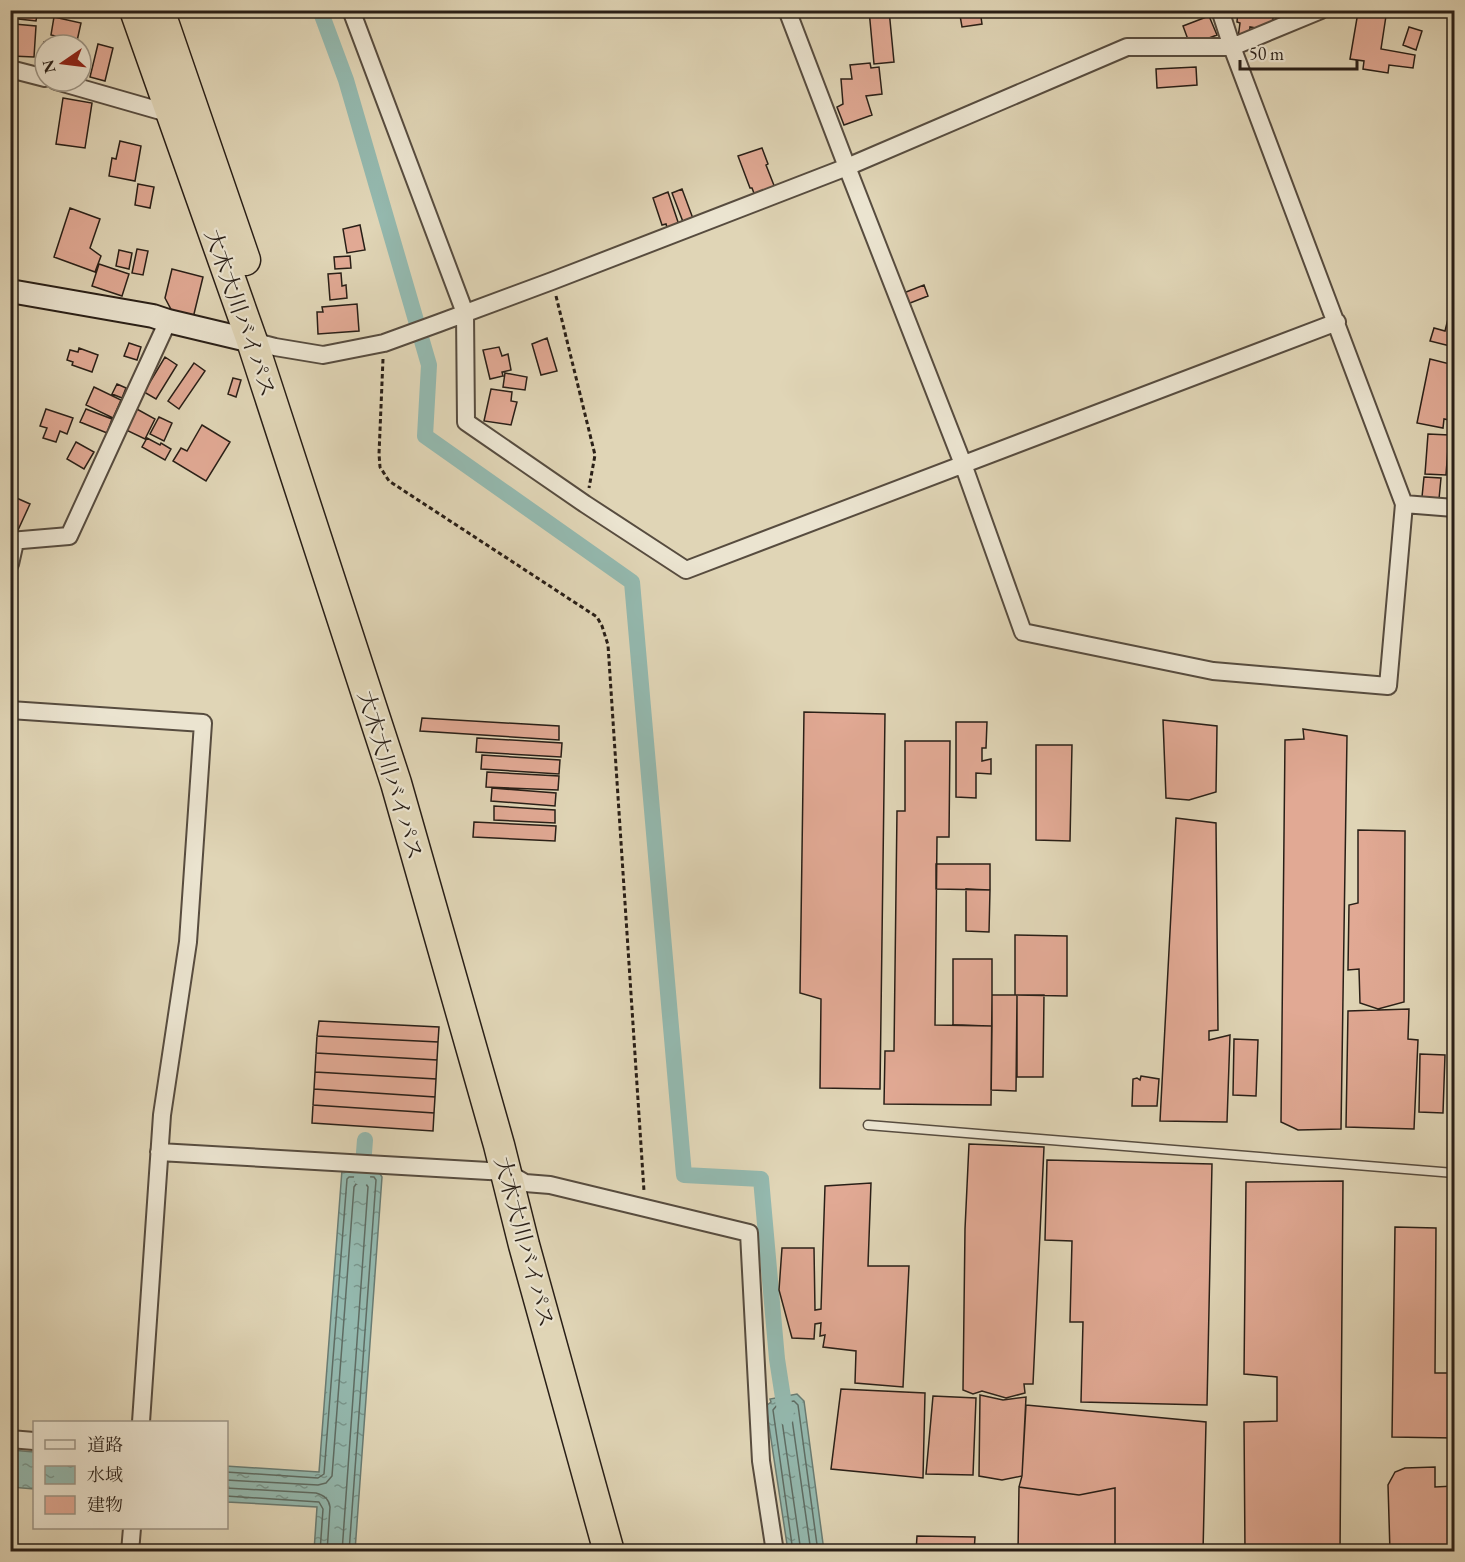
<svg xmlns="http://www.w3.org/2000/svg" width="1465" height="1562" font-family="'EB Garamond','Noto Serif JP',serif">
	<defs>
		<pattern id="water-ripples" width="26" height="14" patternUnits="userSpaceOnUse" patternTransform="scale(1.5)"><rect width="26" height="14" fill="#94b9af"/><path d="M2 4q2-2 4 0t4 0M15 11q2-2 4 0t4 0" fill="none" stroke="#79968d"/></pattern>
	</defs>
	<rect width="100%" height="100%" fill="#e0d5b6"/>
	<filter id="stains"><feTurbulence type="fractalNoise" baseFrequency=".00333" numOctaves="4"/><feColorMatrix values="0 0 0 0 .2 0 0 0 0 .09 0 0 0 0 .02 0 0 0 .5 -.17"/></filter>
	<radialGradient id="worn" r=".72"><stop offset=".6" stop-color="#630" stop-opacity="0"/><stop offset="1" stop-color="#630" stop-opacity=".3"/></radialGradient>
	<path fill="url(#water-ripples)" stroke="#697b72" stroke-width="1.5" d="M342,1170L379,1172L382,1177L355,1551H314L317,1507L227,1502L226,1466L319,1472Z
		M797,1394L804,1401L824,1551H788L766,1406L771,1402L770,1399Z
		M11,1450L34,1452V1489L11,1487Z"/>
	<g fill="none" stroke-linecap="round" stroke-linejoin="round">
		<path stroke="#5e6c63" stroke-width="1.5" d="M226,1472L318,1478L324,1474L347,1179L349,1177C359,1177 364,1176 374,1177L376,1180L349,1552
			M226,1480L318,1485L326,1483L332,1476L354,1187L356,1184H366L368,1187L342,1552
			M226,1488L316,1493C324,1495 329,1499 330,1507L327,1552
			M226,1496L319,1502L323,1509L320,1552
			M793,1552L773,1410L778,1404L794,1401L798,1405L818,1552
			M801,1552L781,1414L783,1411L788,1410L791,1412L811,1552"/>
		<path stroke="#94b9af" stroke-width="16" d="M320,10L346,80L429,365L425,436L632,582L684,1175L761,1179L777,1359L786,1417
			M362,1178L365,1140"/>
	</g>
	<path fill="#e1a994" stroke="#291f17" stroke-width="1.5" d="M20,10H38L36,21L19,19Z
		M869,10H889L894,62L874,64Z
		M959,10H980L982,24L962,27Z
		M1238,10H1274L1272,26L1267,30L1250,27L1249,39L1238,38L1240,23L1237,22Z
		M1358,12L1386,16L1381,49L1415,55L1413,68L1389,65L1388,73L1363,69L1364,61L1350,59Z
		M1209,16L1217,35L1190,45L1183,26Z
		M54,17L81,23L77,41L51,35Z
		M14,24L36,26L34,57L12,56Z
		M1409,27L1422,31L1416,50L1403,45Z
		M44,42L66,45H45V67H41Z
		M98,44L113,48L105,81L90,77Z
		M870,63L871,68L879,67L882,94L866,96L872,115L844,125L837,107L843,104L841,79H852L850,65Z
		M1196,67L1197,85L1157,88L1156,69Z
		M63,98L92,103L85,148L56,144Z
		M120,141L141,146L135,181L109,176L112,158L116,159Z
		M762,148L768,164L766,165L777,193L757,201L752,188H750L738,156Z
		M138,184L154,187L150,208L135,205Z
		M682,189L695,224L685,227L672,193Z
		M668,192L680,228L668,231L666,224L662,225L653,198Z
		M70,208L100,219L90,248L101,256L95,272L54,257Z
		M360,225L365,250L347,253L343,229Z
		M137,249L148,251L143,275L132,273Z
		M119,250L132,253L129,269L116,266Z
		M350,256L351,268L335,269L334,257Z
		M99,264L129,274L122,296L92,286Z
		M172,269L203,277L193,318L173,313L165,298Z
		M341,273L342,286L346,285L347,298L330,300L328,274Z
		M924,285L928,296L905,305L901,294Z
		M1454,295V347L1430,341L1434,328L1445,331Z
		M357,304L359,331L318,334L317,312H323L322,307Z
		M547,338L557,371L541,375L532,344Z
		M129,343L141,347L137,360L124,356Z
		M499,347L502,356L508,354L511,370L502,372L503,376L490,379L483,350Z
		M79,348L98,355L92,372L72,365L73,362L67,360L70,350L78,352Z
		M165,357L177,365L156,399L144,392Z
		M1430,359L1454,365V421L1444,419L1443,428L1417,423Z
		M194,363L205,371L179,409L168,401Z
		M505,373L527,377L525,390L503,387Z
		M233,378L241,380L236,397L228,394Z
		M117,384L126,388L122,398L112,394Z
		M94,387L121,400L113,418L86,405Z
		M491,389L512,392L511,401L517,402L511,425L484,421Z
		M135,408L155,419L145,439L124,429Z
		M46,409L73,418L67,434L60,431L56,442L43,438L47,428L40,426Z
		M86,409L112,419L107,433L80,422Z
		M159,417L172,423L164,441L150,434Z
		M202,425L230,442L206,481L173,461L181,448L187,451Z
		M1428,434L1449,435L1446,475L1425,474Z
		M147,438L160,445L161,443L171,449L165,460L142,447Z
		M76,442L94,452L84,469L67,459Z
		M1424,477L1441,478L1439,499L1422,497Z
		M12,496L30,504L18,530L10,527V520L13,514L10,513V500Z
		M804,712L885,714L880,1089L820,1088L821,999L800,993Z
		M422,718L559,726V740L420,731Z
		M1163,720L1217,726L1216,792L1189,800L1166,798Z
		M956,722H987L986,748H982V761L991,759V774L976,773V798L956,797Z
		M1303,729L1347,736L1341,1129L1298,1130L1281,1122L1285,740L1304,739Z
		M477,738L562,743L561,757L476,752Z
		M905,741H950L949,837H937L935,1025L992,1026L991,1105L884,1104L885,1051H894L897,811H905Z
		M1036,745H1072L1070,841L1036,840Z
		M482,755L560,760L559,774L481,769Z
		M487,772L559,776L558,790L486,787Z
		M492,788L556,793L555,806L491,801Z
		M494,806L555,810V823L494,820Z
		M1176,818L1216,823L1218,1030L1209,1031V1040L1230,1035L1227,1122L1160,1121Z
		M474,822L556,826L555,841L473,837Z
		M1358,830L1405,831L1404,1002L1378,1009L1360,1003L1359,969L1348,970L1349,905L1358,903Z
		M936,864H990V890L936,889Z
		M966,889L990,890L989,932L966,931Z
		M1015,935L1067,936V996L1015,995Z
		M953,959H992V1026L953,1025Z
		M992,995H1017L1016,1091L991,1090Z
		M1017,995H1044L1043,1077H1017Z
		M1409,1009L1408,1039L1418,1040L1414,1129L1346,1127L1348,1011Z
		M319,1021L439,1027L438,1042L317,1036Z
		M317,1036L438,1042L437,1060L316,1053Z
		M1234,1039L1258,1040L1256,1096L1233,1095Z
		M316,1053L437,1060L436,1079L315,1072Z
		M1420,1054L1445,1055L1443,1113L1419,1112Z
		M315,1072L436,1079L435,1097L314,1089Z
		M1141,1076L1159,1079L1157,1106H1132L1133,1079L1137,1078L1140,1080Z
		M314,1089L435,1097L434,1113L313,1105Z
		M313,1105L434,1113L433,1131L312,1123Z
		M969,1144L1044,1147L1033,1384H1024L1025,1393L1006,1398L982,1391L973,1394L963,1390L965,1229Z
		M1047,1160L1212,1164L1207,1405L1081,1402L1083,1322H1070L1072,1241L1045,1240Z
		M1343,1181L1340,1552H1245L1244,1422L1277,1421V1377L1244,1374L1246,1182Z
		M871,1183L868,1266H909L903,1387L855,1383L856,1351L823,1347L825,1335L820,1336L821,1323L815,1324L814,1339L792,1338L779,1290L782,1248H814L815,1310L821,1309L825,1186Z
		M1395,1227L1436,1228L1435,1373H1454V1438L1392,1437Z
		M841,1389L925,1393L923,1478L831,1469Z
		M980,1395L1003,1400L1026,1397L1022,1476L1002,1480L979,1476Z
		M933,1396L976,1398L973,1475L926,1474Z
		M1026,1405L1206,1422L1203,1552H1115V1488L1079,1495L1019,1487L1022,1476Z
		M1435,1467V1487L1454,1486V1552H1390L1388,1485L1395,1472L1405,1468Z
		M1019,1487L1079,1495L1115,1488V1552H1018Z
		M917,1536L975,1537L974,1552H916Z"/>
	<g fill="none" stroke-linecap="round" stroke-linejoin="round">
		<defs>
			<path id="lane" d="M868,1125L1454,1173"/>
			<path id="street" d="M351,10L465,313L466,422L585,504L686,570L1337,322
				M1220,10L1232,47L1404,504L1388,686L1213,671L1023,632L963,464L847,167L1127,47H1232L1321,10
				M10,69L45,78
				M56,81L171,114
				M252,341L275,347L323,355L384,343L439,323L552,281L847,167L787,10
				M1404,504L1454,508
				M10,541L69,536L168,321
				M10,564L15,542
				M10,710L203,723L188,942L162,1115L141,1422
				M159,1152L506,1172L525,1183L550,1185L749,1233L761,1461L775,1552
				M10,1439L34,1441
				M130,1552L132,1528"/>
			<path id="secondary" d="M10,291L153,316L168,321L252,341"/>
			<path id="highway" d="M135,10L252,341L396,783L499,1145L524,1245L609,1552
				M159,10L245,260"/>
		</defs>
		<use href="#lane" stroke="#574c3f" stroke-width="11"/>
		<use href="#street" stroke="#574c3f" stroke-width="20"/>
		<use href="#secondary" stroke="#291f17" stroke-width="26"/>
		<use href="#highway" stroke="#291f17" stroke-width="33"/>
		<path stroke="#291f17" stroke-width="3" stroke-dasharray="4.5 3" stroke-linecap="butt" d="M556,296L595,455L589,488
			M383,359L379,454L380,467L389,481L597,617L602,626L608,645L644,1191"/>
		<use href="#lane" stroke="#ebe4d0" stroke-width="8"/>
		<use href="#street" stroke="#ebe4d0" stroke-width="16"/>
		<use href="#secondary" stroke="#ebe4d0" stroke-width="22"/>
		<use href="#highway" stroke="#e0d5b6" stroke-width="30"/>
	</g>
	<g text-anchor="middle" stroke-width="4.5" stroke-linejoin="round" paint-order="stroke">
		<g font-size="22" fill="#291f17" stroke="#ebe4d0">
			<text transform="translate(241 313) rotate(71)" y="8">大木大川バイパス</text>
			<text transform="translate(391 775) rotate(73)" y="8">大木大川バイパス</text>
			<text transform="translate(525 1242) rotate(75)" y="8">大木大川バイパス</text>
		</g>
	</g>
	<rect width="1465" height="1562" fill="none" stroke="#e0d5b6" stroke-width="36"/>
	<rect x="12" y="12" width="1441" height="1538" fill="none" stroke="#291f17" stroke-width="3"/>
	<rect x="18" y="18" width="1429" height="1526" fill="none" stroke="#291f17" stroke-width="1.5"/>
	<rect x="33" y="1421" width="195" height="108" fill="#ebe4d0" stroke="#9d9586" stroke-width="1.5"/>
	<rect x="45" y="1440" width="30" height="9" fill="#ebe4d0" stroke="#9d9586" stroke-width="1.5"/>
	<text x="87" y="1451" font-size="18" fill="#291f17">道路</text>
	<rect x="45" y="1466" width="30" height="18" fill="url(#water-ripples)" stroke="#9d9586" stroke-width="1.5"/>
	<text x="87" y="1481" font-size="18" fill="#291f17">水域</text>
	<rect x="45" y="1496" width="30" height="18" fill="#e1a994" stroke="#9d9586" stroke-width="1.5"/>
	<text x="87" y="1511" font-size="18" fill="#291f17">建物</text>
	<g transform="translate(63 63) rotate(256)"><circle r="28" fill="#ebe4d0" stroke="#9d9586" stroke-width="1.5"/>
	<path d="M0-4.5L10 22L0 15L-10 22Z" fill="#8f2418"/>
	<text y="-9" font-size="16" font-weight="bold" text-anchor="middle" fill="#291f17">N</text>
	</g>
	<path d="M1240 60v9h117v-9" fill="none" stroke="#291f17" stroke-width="3"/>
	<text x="1249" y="60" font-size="18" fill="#291f17" stroke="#ebe4d0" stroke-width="4.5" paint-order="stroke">50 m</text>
	<rect width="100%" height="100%" filter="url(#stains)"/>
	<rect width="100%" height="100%" fill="url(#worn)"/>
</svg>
